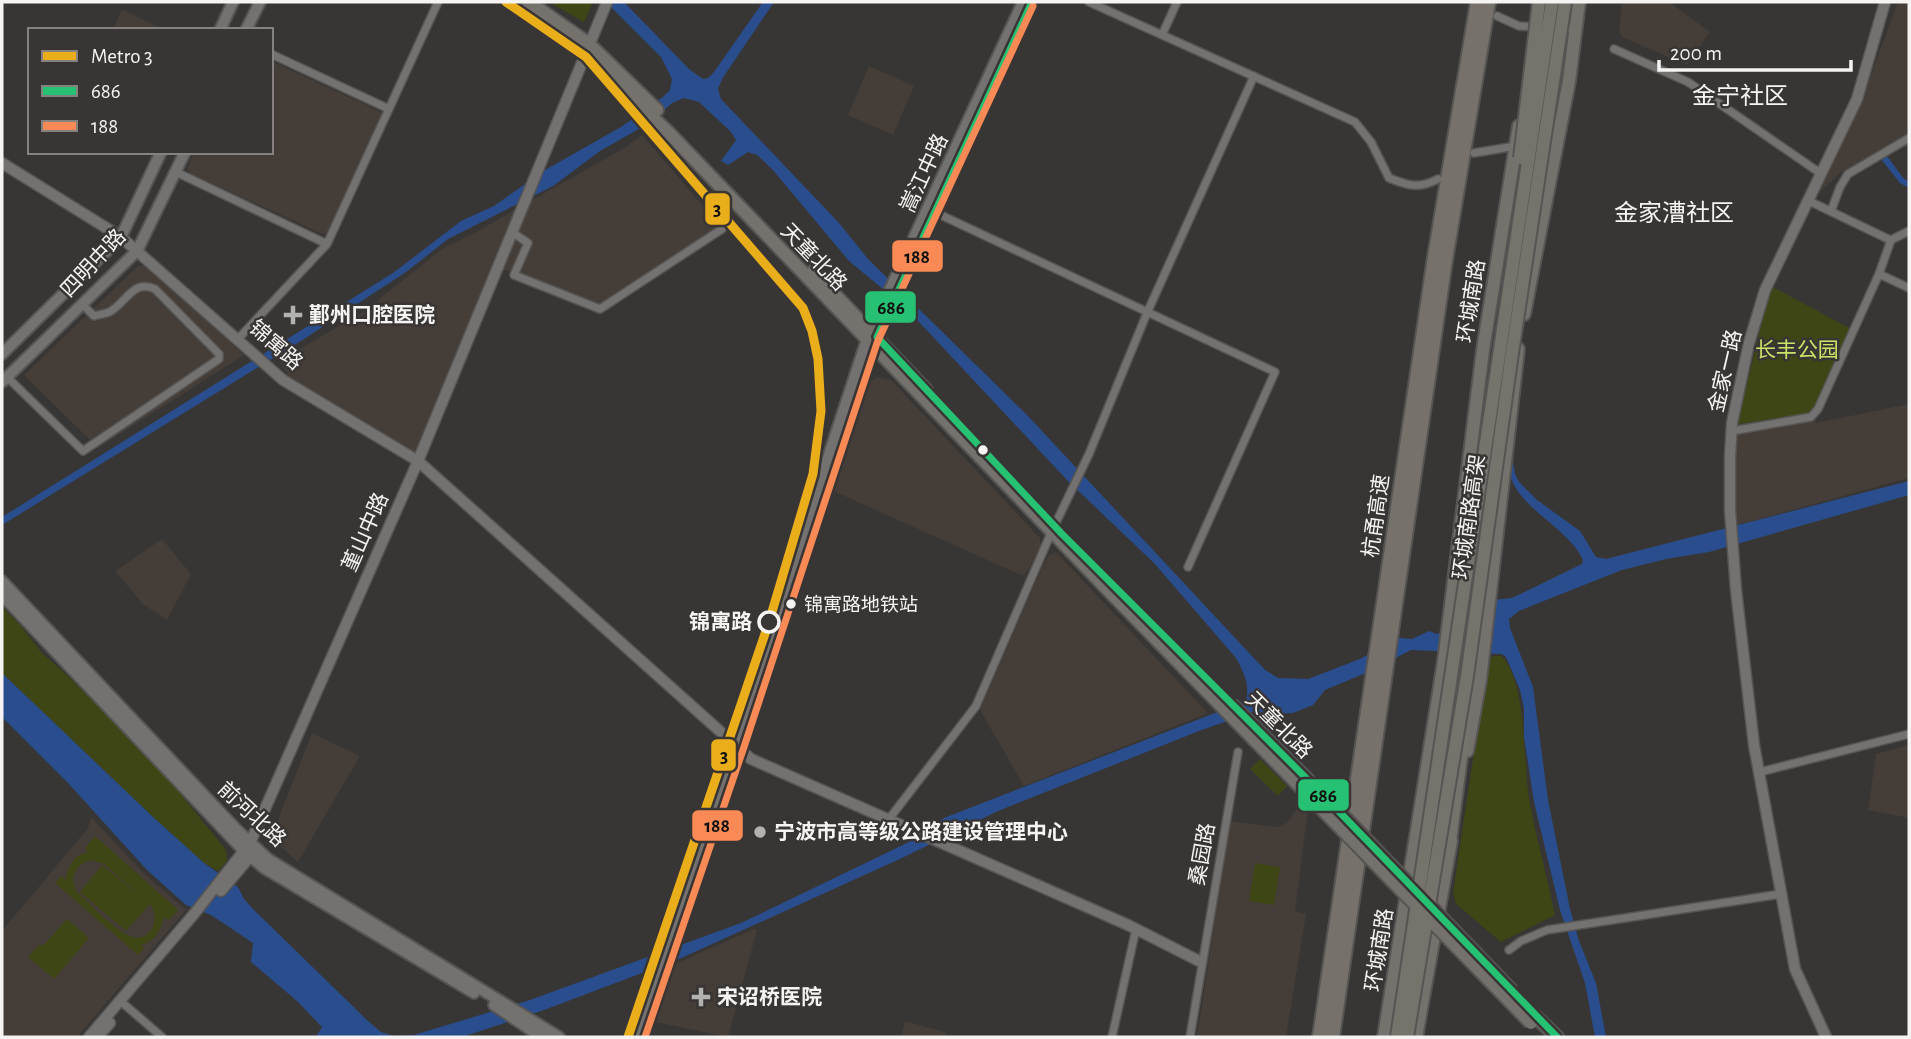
<svg xmlns="http://www.w3.org/2000/svg" width="1911" height="1039" font-family="'Alegreya Sans','Noto Sans SC',sans-serif">
	<rect width="100%" height="100%" fill="#373635"/>
	<path fill="#443d38" d="M1622,2H1669L1710,32L1687,65L1624,38L1619,33Z
		M1898,2H1909V135L1840,173L1813,199L1862,99Z
		M122,9L164,30H113Z
		M271,61L381,112L382,116L328,233L322,234L190,173L187,169L194,152H271Z
		M869,66L914,86L893,135L848,115Z
		M642,135L722,228L600,308L494,266L416,457L290,377L279,361L363,312L442,249L474,233L626,147Z
		M145,265L244,355L98,448L24,375L138,266Z
		M876,377L891,380L1040,538L1041,545L1029,569L1023,576L831,490L868,385Z
		M1909,404V478L1734,526L1733,476L1737,424L1814,413L1816,423Z
		M162,539L191,574L167,620L143,604L115,571Z
		M1056,552L1205,710L1206,714L1024,786L980,710L1042,568L1049,555Z
		M312,733L360,756L298,862L277,843L272,835Z
		M1909,745V818L1868,810L1876,754Z
		M1299,805L1308,809L1295,911L1306,914L1286,1037H1197L1230,821L1279,827L1288,822Z
		M91,817L143,873L186,910L77,1037H2V931L88,828Z
		M754,929L757,930L728,1037L655,1022L675,964Z
		M905,1021L947,1033L946,1037H901Z"/>
	<path fill="#3f4615" fill-rule="evenodd" d="M549,2H593L584,22Z
		M1771,286L1851,329L1814,413L1737,424Z
		M2,607L21,626L42,653L68,676L162,771L226,850L227,861L218,871L204,863L153,817L2,673Z
		M1495,656H1501C1527,679 1523,764 1529,798C1536,837 1547,876 1555,915L1501,942L1456,904L1453,893L1488,658Z
		M1260,759L1287,786L1278,796L1250,769Z
		M95,836L178,910L169,920L164,917C161,930 155,941 141,945L144,949L138,955L55,883L61,876L66,880C67,867 75,854 88,852L85,848ZM91,860L104,864L141,897L102,865L80,892L126,931L150,904C162,919 149,946 128,935C111,927 92,905 77,892C69,877 75,864 91,860Z
		M1255,863L1280,867L1274,905L1249,901Z
		M67,919L89,938L54,979L28,957L40,944L43,946Z"/>
	<path fill="#2a4e8d" d="M606,2H624L689,69L703,79L708,78L714,72L763,2H774L722,79L718,89L721,99L839,223L868,259L1027,415L1265,670L1278,678L1308,679L1360,659L1399,638L1412,639L1429,631L1437,634L1481,620L1493,600L1512,598L1582,564L1583,560C1565,520 1496,502 1511,450L1515,474L1519,482L1537,500L1580,531L1596,557L1606,559L1909,481V495L1709,552L1666,559L1622,570L1536,604L1519,611L1509,619L1510,628L1533,687L1548,800L1570,909L1579,941L1596,983L1606,1037H1595L1585,983L1560,910L1534,802L1524,737V708L1520,690L1506,657L1502,654L1411,650L1368,672L1325,690L1313,705L1293,713L1268,714L1255,711L1199,731L998,811L902,858L679,959L544,1010L462,1037H316L322,1027L297,1001L251,962L253,943L211,915L186,905L147,870L68,783L2,717V673L153,817L204,863L238,887L244,899L253,909L369,1022L381,1032L393,1036L414,1035L530,1000L741,923L907,843L944,818L1246,701C1250,684 1244,673 1236,658L1154,563L1067,480L906,308L849,261L772,169L757,155L748,152L728,165L721,161L736,140L731,132L699,102L684,98L672,103L651,122L600,151L553,186L448,239L406,272L304,339L2,525V517L393,273L461,221L494,206L545,170L621,127L663,97L670,90L672,79L661,57Z
		M1887,156L1904,179L1909,181V188L1900,183L1881,159Z"/>
	<g fill="none" stroke-linecap="round" stroke-linejoin="round">
		<defs>
			<path id="minor" d="M1089,2L1355,122L1371,142L1389,178C1409,186 1419,189 1438,179
				M1497,16L1519,26L1575,29
				M1162,35L1177,2
				M1614,49L1688,82L1820,173
				M271,54L389,109
				M1474,153L1516,146
				M176,172L327,244
				M1807,200L1886,238L1891,240L1909,231
				M928,209L1275,372L1188,567
				M1831,211L1840,187L1848,174L1909,138
				M512,232L528,243L514,275L600,309L722,229
				M1879,274L1909,288
				M238,339L327,244L438,2
				M7,377L83,451L219,359V354L155,289C134,279 127,301 111,311C107,314 100,314 94,316L82,304
				M1732,431L1811,417L1818,409L1879,274L1891,240
				M1760,772L1909,734
				M889,819L976,706L1051,533L1089,454L1147,313L1254,76
				M1509,950L1521,941L1547,930L1781,894
				M125,1005L162,1037
				M1112,1037L1136,929
				M1190,1037L1238,752"/>
			<path id="tertiary" d="M2,163L121,237L283,380L418,461L751,759L1128,925L1201,962
				M221,891L254,852
				M89,1037L194,914L250,843L418,461L607,2
				M97,1037L110,1023
				M1826,1037L1795,969L1754,745L1736,590L1730,510V457L1732,423L1740,385L1749,343L1765,290L1857,99L1885,2"/>
			<path id="secondary" d="M220,30L233,2
				M246,30L260,2
				M1003,64L1032,2
				M2,354L121,237L161,152
				M862,377L873,345L928,225
				M2,382L137,251L185,152
				M2,581L236,829L268,859L559,1037
				M2,595L244,851L264,868L474,993
				M672,945L685,907
				M494,1005L541,1037
				M634,1037L734,744L867,339L1023,2
				M642,1037L656,993"/>
			<path id="primary" d="M509,2L585,53L668,132L1113,595
				M529,2L589,44L657,110
				M813,272L926,390
				M1524,314L1569,81L1579,2
				M1467,751L1480,680L1518,349
				M1536,1017L1557,1037
				M1384,1037L1444,661L1483,350L1519,126
				M1416,1037L1451,841"/>
			<path id="trunk" d="M1449,849L1468,704"/>
			<path id="motorway" d="M1320,1037L1435,257L1478,2
				M1332,1037L1445,260L1488,2"/>
		</defs>
		<use href="#minor" stroke="#565554" stroke-width="10"/>
		<use href="#tertiary" stroke="#565554" stroke-width="13"/>
		<use href="#secondary" stroke="#565554" stroke-width="14"/>
		<use href="#primary" stroke="#565554" stroke-width="16"/>
		<use href="#trunk" stroke="#565554" stroke-width="16"/>
		<use href="#motorway" stroke="#565554" stroke-width="18"/>
		<use href="#minor" stroke="#737271" stroke-width="7"/>
		<use href="#tertiary" stroke="#737271" stroke-width="10"/>
		<use href="#secondary" stroke="#737271" stroke-width="10"/>
		<use href="#primary" stroke="#75726d" stroke-width="12"/>
		<use href="#trunk" stroke="#76726c" stroke-width="12"/>
		<use href="#motorway" stroke="#76726b" stroke-width="14"/>
		<defs>
			<path id="primary-bridge" d="M1113,595L1531,1023
				M1231,704L1323,795L1512,991"/>
			<path id="trunk-bridge" d="M1520,158L1539,2
				M1397,1037L1552,2
				M1407,1037L1467,676L1511,360L1565,2"/>
		</defs>
		<use href="#primary-bridge" stroke="#565554" stroke-width="16" stroke-linecap="butt"/>
		<use href="#trunk-bridge" stroke="#565554" stroke-width="16" stroke-linecap="butt"/>
		<use href="#primary-bridge" stroke="#75726d" stroke-width="12"/>
		<use href="#trunk-bridge" stroke="#76726c" stroke-width="12"/>
		<defs>
			<path id="bus-1" d="M1032,2L877,337L1061,533L1323,795L1557,1037"/>
			<path id="bus-2" d="M645,1037L744,747L877,343L1033,6"/>
		</defs>
		<use href="#bus-1" stroke="#383534" stroke-width="12"/>
		<use href="#bus-2" stroke="#383534" stroke-width="12"/>
		<use href="#bus-1" stroke="#26c172" stroke-width="7"/>
		<use href="#bus-2" stroke="#f98a56" stroke-width="7"/>
		<defs>
			<path id="metro-1" d="M506,2L586,57L803,308L812,331L818,359L821,411L813,474L769,622L628,1037"/>
		</defs>
		<use href="#metro-1" stroke="#383534" stroke-width="14"/>
		<use href="#metro-1" stroke="#eaae1a" stroke-width="9"/>
	</g>
	<g fill="#b2b2b0" stroke="#383534" stroke-width="2.5">
		<path d="M289.5 304.5h7v7h7v7h-7v7h-7v-7h-7v-7h7z"/>
		<circle cx="760" cy="832" r="7"/>
		<path d="M697.5 986.5h7v7h7v7h-7v7h-7v-7h-7v-7h7z"/>
	</g>
	<g fill="#f5f4f3" stroke="#383534" stroke-width="2.5">
		<circle cx="983" cy="450" r="6"/>
		<circle cx="791" cy="604" r="6"/>
	</g>
	<circle fill="#383534" stroke="#f5f4f3" stroke-width="3.5" cx="769" cy="622" r="10"/>
	<g text-anchor="middle" stroke-width="5" stroke-linejoin="round" paint-order="stroke">
		<g font-size="19" fill="#f5f4f3" stroke="#383534" text-anchor="start">
			<text x="804" y="611">锦寓路地铁站</text>
		</g>
		<g font-size="21" fill="#f5f4f3" stroke="#383534">
			<text transform="translate(924 173) rotate(-65)" y="7">嵩江中路</text>
			<text transform="translate(814 257) rotate(46)" y="7">天童北路</text>
			<text transform="translate(93 263) rotate(-47)" y="7">四明中路</text>
			<text transform="translate(1471 301) rotate(-81)" y="7">环城南路</text>
			<text transform="translate(276 345) rotate(41)" y="7">锦寓路</text>
			<text transform="translate(1725 371) rotate(-77)" y="7">金家一路</text>
			<text transform="translate(1376 516) rotate(-82)" y="7">杭甬高速</text>
			<text transform="translate(1469 517) rotate(-82)" y="7">环城南路高架</text>
			<text transform="translate(365 532) rotate(-66)" y="7">堇山中路</text>
			<text transform="translate(1279 725) rotate(45)" y="7">天童北路</text>
			<text transform="translate(252 814) rotate(43)" y="7">前河北路</text>
			<text transform="translate(1202 854) rotate(-80)" y="7">桑园路</text>
			<text transform="translate(1379 950) rotate(-81)" y="7">环城南路</text>
		</g>
		<g font-size="21" font-weight="bold" fill="#f5f4f3" stroke="#383534" text-anchor="start">
			<text x="309" y="322">鄞州口腔医院</text>
			<text x="774" y="839">宁波市高等级公路建设管理中心</text>
			<text x="717" y="1004">宋诏桥医院</text>
		</g>
		<g font-size="21" fill="#cae265" stroke="#383534">
			<text x="1797" y="357">长丰公园</text>
		</g>
		<g font-size="21" font-weight="bold" fill="#f5f4f3" stroke="#383534" text-anchor="end">
			<text x="752" y="629">锦寓路</text>
		</g>
		<g font-size="24" fill="#f5f4f3" stroke="#383534">
			<text x="1740" y="104">金宁社区</text>
			<text x="1674" y="221">金家漕社区</text>
		</g>
	</g>
	<g stroke="#383534" stroke-width="2.5">
		<rect x="704" y="192" width="27" height="34" rx="7" fill="#eaae1a"/>
		<rect x="891" y="239" width="53" height="34" rx="7" fill="#f98a56"/>
		<rect x="864" y="290" width="53" height="34" rx="7" fill="#26c172"/>
		<rect x="710" y="738" width="27" height="34" rx="7" fill="#eaae1a"/>
		<rect x="1297" y="778" width="53" height="34" rx="7" fill="#26c172"/>
		<rect x="691" y="809" width="53" height="33" rx="7" fill="#f98a56"/>
	</g>
	<g font-size="19" text-anchor="middle" font-weight="bold" fill="#111">
		<text x="717" y="215">3</text>
		<text x="917" y="263">188</text>
		<text x="891" y="314">686</text>
		<text x="724" y="762">3</text>
		<text x="1323" y="802">686</text>
		<text x="717" y="832">188</text>
	</g>
	<rect width="1911" height="1039" fill="none" stroke="#f5f4f3" stroke-width="7"/>
	<rect x="28" y="28" width="245" height="126" fill="#383534" stroke="#848180" stroke-width="2"/>
	<rect x="42" y="51" width="35" height="10" fill="#eaae1a" stroke="#848180" stroke-width="2"/>
	<text x="91" y="63" font-size="21" fill="#f5f4f3">Metro 3</text>
	<rect x="42" y="86" width="35" height="10" fill="#26c172" stroke="#848180" stroke-width="2"/>
	<text x="91" y="98" font-size="21" fill="#f5f4f3">686</text>
	<rect x="42" y="121" width="35" height="10" fill="#f98a56" stroke="#848180" stroke-width="2"/>
	<text x="91" y="133" font-size="21" fill="#f5f4f3">188</text>
	<path d="M1659 60v10h192v-10" fill="none" stroke="#f5f4f3" stroke-width="3.5"/>
	<text x="1670" y="60" font-size="21" fill="#f5f4f3" stroke="#383534" stroke-width="5" paint-order="stroke">200 m</text>
</svg>
